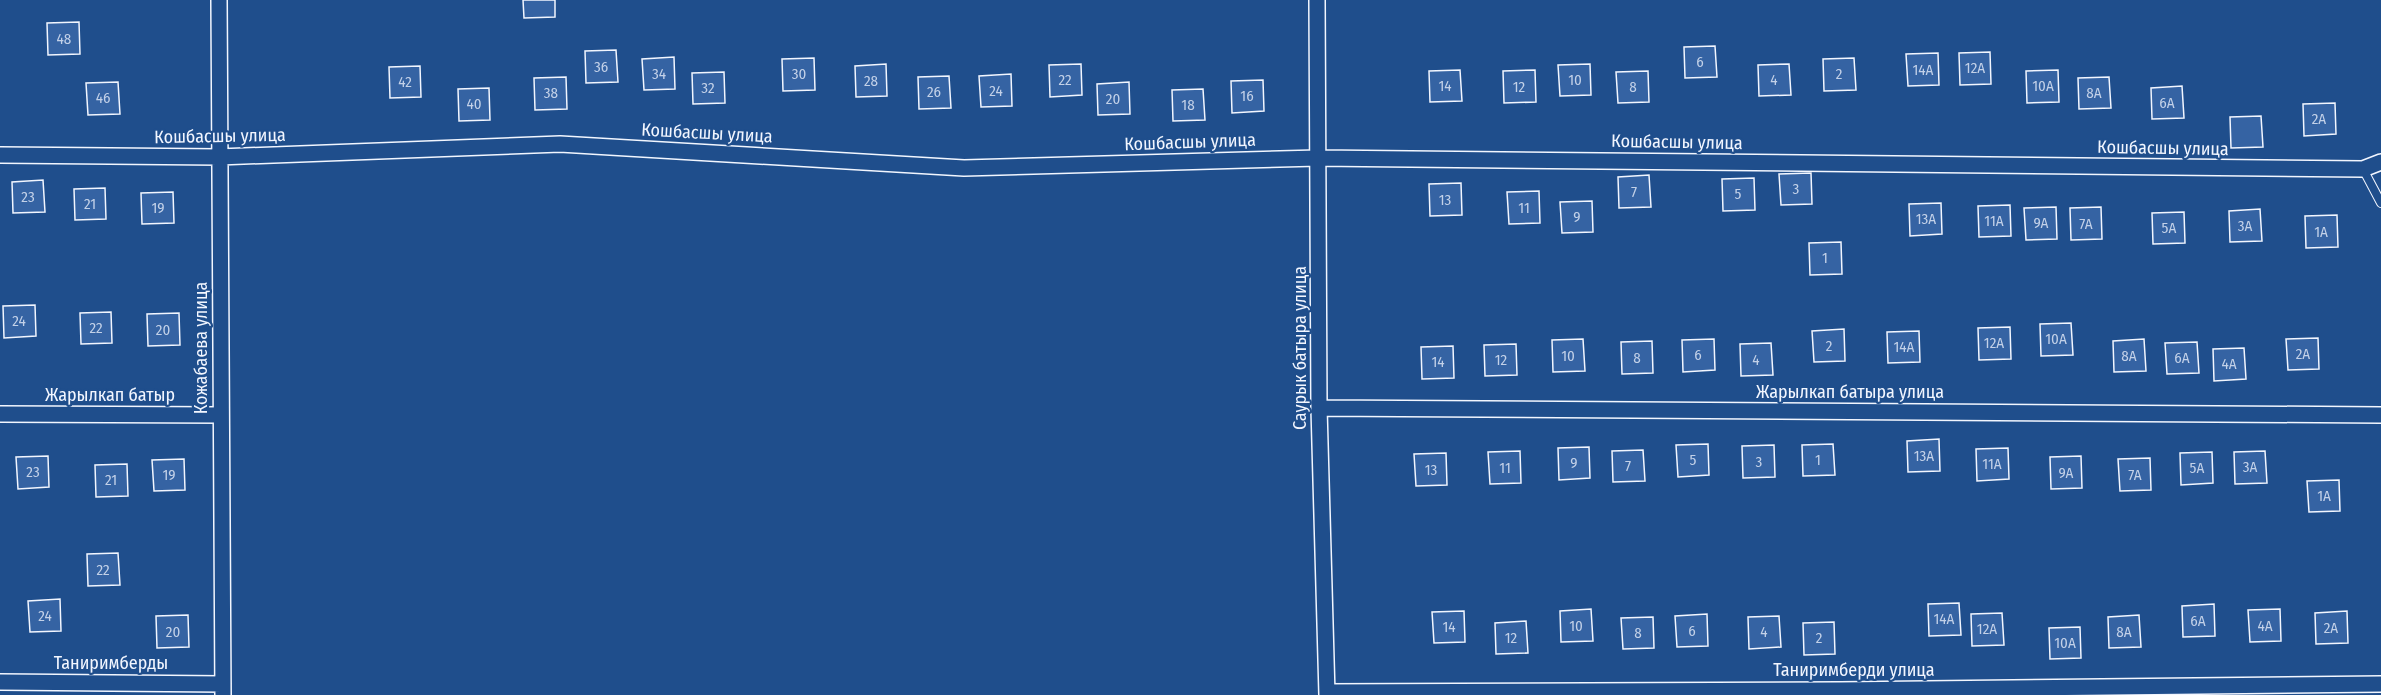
<svg xmlns="http://www.w3.org/2000/svg" width="2381" height="695" font-family="'Fira Sans Condensed',sans-serif">
	<rect width="100%" height="100%" fill="#1f4e8c"/>
	<path fill="#3563a3" stroke="#f2f6ff" stroke-width="1.5" d="M523,0H555V17L524,18Z
		M79,22L80,54L48,55L47,23Z
		M1715,46L1717,77L1685,78L1684,47Z
		M616,50L618,82L586,83L585,51Z
		M1990,52L1991,84L1960,85L1959,53Z
		M1938,53L1939,85L1908,86L1906,54Z
		M674,57L675,89L644,90L642,59Z
		M814,58L815,90L783,91L782,59Z
		M1854,58L1856,90L1824,91L1823,59Z
		M886,64L887,96L856,97L855,66Z
		M1081,64L1082,95L1050,97L1049,65Z
		M1590,64L1591,95L1560,96L1558,65Z
		M1789,64L1791,95L1759,96L1758,65Z
		M420,66L421,97L390,98L389,67Z
		M1460,70L1462,101L1430,102L1429,71Z
		M1535,70L1536,102L1504,103L1503,71Z
		M2058,70L2059,102L2027,103L2026,71Z
		M1648,71L1649,102L1618,103L1616,72Z
		M724,72L725,103L693,104L692,73Z
		M1011,74L1012,106L981,107L979,76Z
		M949,76L951,108L919,109L918,77Z
		M566,77L567,109L535,110L534,78Z
		M2109,77L2111,108L2079,109L2078,78Z
		M1263,80L1264,111L1232,113L1231,81Z
		M118,82L120,114L88,115L86,83Z
		M1129,82L1130,114L1098,115L1097,84Z
		M2182,86L2184,118L2152,119L2151,88Z
		M489,88L490,120L459,121L458,89Z
		M1203,89L1205,120L1173,121L1172,90Z
		M2335,103L2336,134L2304,136L2303,104Z
		M2261,116L2263,147L2231,148L2230,117Z
		M1811,173L1812,204L1781,205L1779,174Z
		M1649,175L1651,207L1619,208L1618,177Z
		M1754,178L1755,210L1723,211L1722,179Z
		M43,180L45,212L13,213L12,182Z
		M1461,183L1462,215L1430,216L1429,184Z
		M105,188L106,219L75,220L74,189Z
		M1539,191L1540,223L1509,224L1507,192Z
		M173,192L174,223L142,224L141,193Z
		M1592,201L1593,232L1562,233L1560,202Z
		M1941,203L1942,234L1910,236L1909,204Z
		M2010,205L2011,236L1979,237L1978,206Z
		M2056,207L2057,239L2026,240L2024,208Z
		M2101,207L2102,239L2071,240L2070,208Z
		M2260,209L2262,241L2230,242L2229,211Z
		M2184,212L2185,243L2153,244L2152,213Z
		M2337,215L2338,247L2306,248L2305,216Z
		M1841,242L1842,274L1810,275L1809,243Z
		M35,305L36,336L4,338L3,306Z
		M111,312L112,343L81,344L80,313Z
		M179,313L180,345L148,346L147,314Z
		M2071,323L2073,355L2041,356L2040,324Z
		M2010,327L2011,359L1979,360L1978,328Z
		M1844,329L1845,361L1814,362L1812,331Z
		M1919,331L1920,362L1888,363L1887,332Z
		M2318,338L2319,369L2288,370L2286,339Z
		M1583,339L1585,371L1553,372L1552,340Z
		M1714,339L1715,370L1683,372L1682,340Z
		M2144,339L2146,371L2114,372L2113,341Z
		M1652,341L1653,373L1622,374L1621,342Z
		M2197,342L2199,373L2167,374L2165,343Z
		M1771,343L1773,375L1741,376L1740,344Z
		M1516,344L1517,375L1485,376L1484,345Z
		M1453,346L1454,378L1422,379L1421,347Z
		M2244,348L2246,379L2214,381L2213,349Z
		M1939,439L1940,471L1908,472L1907,441Z
		M1708,444L1709,475L1678,477L1676,445Z
		M1833,444L1835,475L1803,476L1802,445Z
		M1774,445L1775,477L1743,478L1742,446Z
		M1589,447L1590,478L1559,480L1558,448Z
		M2008,448L2009,479L1977,481L1976,449Z
		M1643,450L1645,481L1613,482L1612,451Z
		M1520,451L1521,483L1490,484L1488,452Z
		M2265,451L2267,483L2235,484L2234,452Z
		M2212,452L2213,483L2181,485L2180,453Z
		M1446,453L1447,485L1416,486L1414,454Z
		M48,456L49,487L18,489L16,457Z
		M2081,456L2082,488L2051,489L2050,457Z
		M2150,458L2151,490L2120,491L2118,459Z
		M184,459L185,490L154,491L152,460Z
		M127,464L128,496L96,497L95,465Z
		M2339,480L2340,511L2309,512L2307,481Z
		M118,553L120,585L88,586L87,554Z
		M60,599L61,631L30,632L28,601Z
		M1959,603L1961,635L1929,636L1928,604Z
		M2214,604L2215,636L2183,637L2182,606Z
		M1591,609L1593,641L1561,642L1560,611Z
		M2280,609L2281,641L2250,642L2248,610Z
		M1464,611L1465,642L1434,643L1432,612Z
		M2347,611L2348,643L2316,644L2315,613Z
		M2002,613L2004,645L1972,646L1971,614Z
		M1707,614L1708,646L1677,647L1675,616Z
		M188,615L189,647L157,648L156,616Z
		M2139,615L2141,647L2109,648L2108,617Z
		M1779,616L1781,647L1749,649L1748,617Z
		M1653,617L1654,648L1623,649L1621,618Z
		M1526,621L1528,653L1496,654L1495,623Z
		M1834,622L1835,654L1804,655L1803,623Z
		M2080,627L2081,658L2050,659L2049,628Z"/>
	<g fill="none" stroke-linecap="round" stroke-linejoin="round">
		<defs>
			<path id="service" d="M2363,169L2381,203"/>
			<path id="minor" d="M219,0L223,695
				M1317,0L1319,408L1327,695
				M0,155L219,157L560,144L964,168L1318,158L2363,169L2381,162
				M1319,408L2381,415
				M0,414L221,415
				M0,682L223,684
				M1327,692L1840,690L2381,684"/>
		</defs>
		<use href="#service" stroke="#f2f6ff" stroke-width="10"/>
		<use href="#minor" stroke="#f2f6ff" stroke-width="18"/>
		<use href="#service" stroke="#1f4e8c" stroke-width="8"/>
		<use href="#minor" stroke="#1f4e8c" stroke-width="15"/>
	</g>
	<g text-anchor="middle" stroke-width="4.5" stroke-linejoin="round" paint-order="stroke">
		<g font-size="15" fill="#c3d1e8">
			<text x="64" y="44">48</text>
			<text x="1700" y="67">6</text>
			<text x="601" y="72">36</text>
			<text x="1975" y="73">12A</text>
			<text x="1923" y="75">14A</text>
			<text x="659" y="79">34</text>
			<text x="799" y="79">30</text>
			<text x="1839" y="79">2</text>
			<text x="1065" y="85">22</text>
			<text x="1575" y="85">10</text>
			<text x="1774" y="85">4</text>
			<text x="871" y="86">28</text>
			<text x="405" y="87">42</text>
			<text x="1445" y="91">14</text>
			<text x="2043" y="91">10A</text>
			<text x="1519" y="92">12</text>
			<text x="1633" y="92">8</text>
			<text x="708" y="93">32</text>
			<text x="996" y="96">24</text>
			<text x="934" y="97">26</text>
			<text x="551" y="98">38</text>
			<text x="2094" y="98">8A</text>
			<text x="1247" y="101">16</text>
			<text x="103" y="103">46</text>
			<text x="1113" y="104">20</text>
			<text x="2167" y="108">6A</text>
			<text x="474" y="109">40</text>
			<text x="1188" y="110">18</text>
			<text x="2319" y="124">2A</text>
			<text x="1796" y="194">3</text>
			<text x="1634" y="197">7</text>
			<text x="1738" y="199">5</text>
			<text x="28" y="202">23</text>
			<text x="1445" y="205">13</text>
			<text x="90" y="209">21</text>
			<text x="158" y="213">19</text>
			<text x="1524" y="213">11</text>
			<text x="1577" y="222">9</text>
			<text x="1926" y="224">13A</text>
			<text x="1994" y="226">11A</text>
			<text x="2041" y="228">9A</text>
			<text x="2086" y="229">7A</text>
			<text x="2245" y="231">3A</text>
			<text x="2169" y="233">5A</text>
			<text x="2321" y="237">1A</text>
			<text x="1825" y="263">1</text>
			<text x="19" y="326">24</text>
			<text x="96" y="333">22</text>
			<text x="163" y="335">20</text>
			<text x="2056" y="344">10A</text>
			<text x="1994" y="348">12A</text>
			<text x="1829" y="351">2</text>
			<text x="1904" y="352">14A</text>
			<text x="2303" y="359">2A</text>
			<text x="1698" y="360">6</text>
			<text x="1568" y="361">10</text>
			<text x="2129" y="361">8A</text>
			<text x="1637" y="363">8</text>
			<text x="2182" y="363">6A</text>
			<text x="1501" y="365">12</text>
			<text x="1756" y="365">4</text>
			<text x="1438" y="367">14</text>
			<text x="2229" y="369">4A</text>
			<text x="1924" y="461">13A</text>
			<text x="1693" y="465">5</text>
			<text x="1818" y="465">1</text>
			<text x="1759" y="467">3</text>
			<text x="1574" y="468">9</text>
			<text x="1992" y="469">11A</text>
			<text x="1628" y="471">7</text>
			<text x="2250" y="472">3A</text>
			<text x="1505" y="473">11</text>
			<text x="2197" y="473">5A</text>
			<text x="1431" y="475">13</text>
			<text x="33" y="477">23</text>
			<text x="2066" y="478">9A</text>
			<text x="169" y="480">19</text>
			<text x="2135" y="480">7A</text>
			<text x="111" y="485">21</text>
			<text x="2324" y="501">1A</text>
			<text x="103" y="575">22</text>
			<text x="45" y="621">24</text>
			<text x="1944" y="624">14A</text>
			<text x="2198" y="626">6A</text>
			<text x="1576" y="631">10</text>
			<text x="2265" y="631">4A</text>
			<text x="1449" y="632">14</text>
			<text x="2331" y="633">2A</text>
			<text x="1987" y="634">12A</text>
			<text x="1692" y="636">6</text>
			<text x="173" y="637">20</text>
			<text x="1764" y="637">4</text>
			<text x="2124" y="637">8A</text>
			<text x="1638" y="638">8</text>
			<text x="1511" y="643">12</text>
			<text x="1819" y="643">2</text>
			<text x="2065" y="648">10A</text>
		</g>
		<g font-size="18" fill="#f2f6ff" stroke="#1f4e8c">
			<text transform="translate(707 133) rotate(3)" y="6">Кошбасшы улица</text>
			<text transform="translate(220 136) rotate(-1)" y="6">Кошбасшы улица</text>
			<text transform="translate(1190 142) rotate(-2)" y="6">Кошбасшы улица</text>
			<text transform="translate(1677 142) rotate(1)" y="6">Кошбасшы улица</text>
			<text transform="translate(2163 148) rotate(1)" y="6">Кошбасшы улица</text>
			<text transform="translate(201 348) rotate(-90)" y="6">Кожабаева улица</text>
			<text transform="translate(1300 348) rotate(-90)" y="6">Саурык батыра улица</text>
			<text x="1850" y="398">Жарылкап батыра улица</text>
			<text x="110" y="401">Жарылкап батыр</text>
			<text x="111" y="669">Таниримберды</text>
			<text x="1854" y="676">Таниримберди улица</text>
		</g>
	</g>
</svg>
